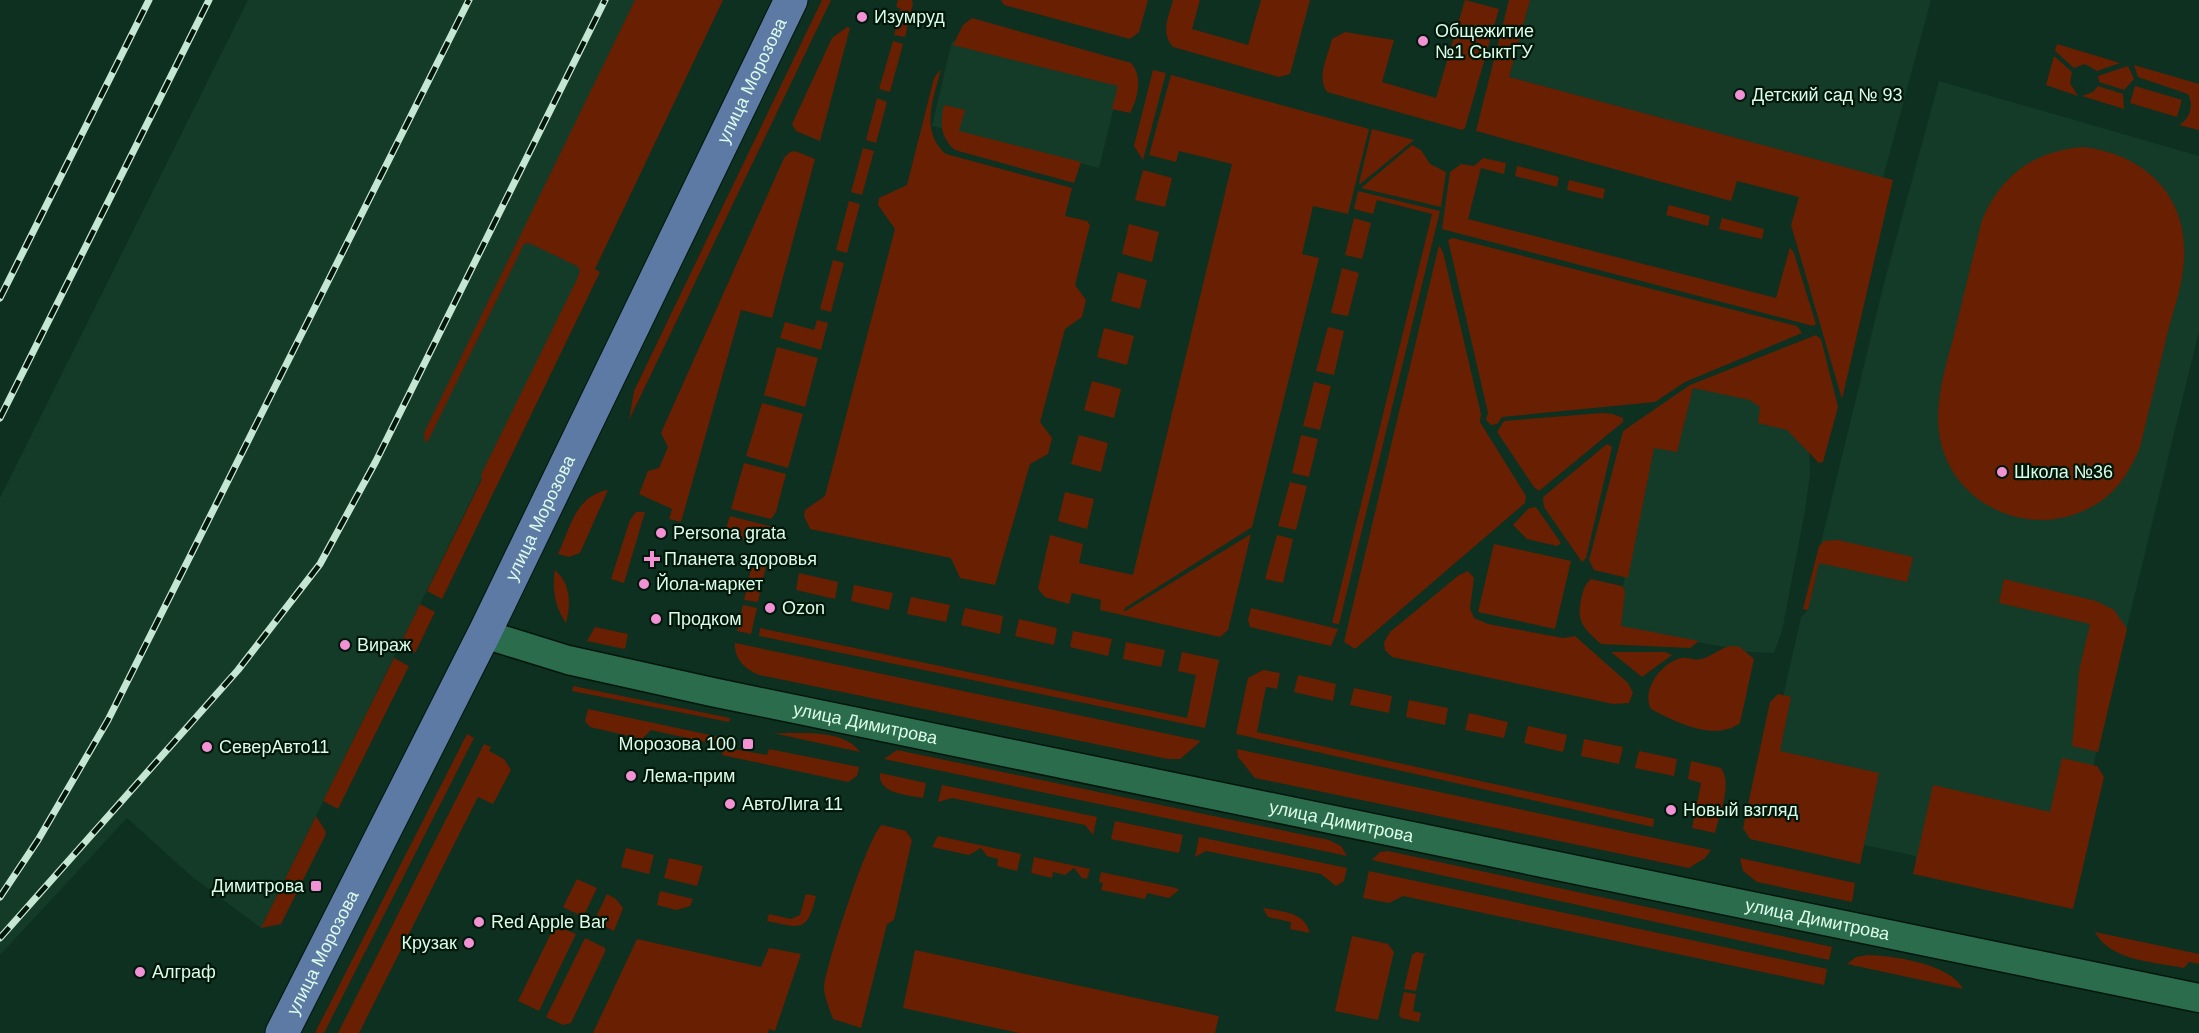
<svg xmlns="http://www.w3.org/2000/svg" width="2199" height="1033" font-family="Arial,sans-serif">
	<rect width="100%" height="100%" fill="#0d3020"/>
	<path fill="#133b28" d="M248,0H639L586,266L261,928L190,875L127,818L0,955V498Z
		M1530,0H1931L1883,178L1508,77Z
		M952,41L1120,83L1099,168L932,126Z
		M1939,81L2199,156V331L2062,894L1916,862V856L1864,845L1863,851L1754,826L1801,617L1808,610L1820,547L1883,287Z
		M1693,388L1761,401L1809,447L1810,474L1805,511L1782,631L1774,653L1750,652L1619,627L1616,618L1653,445Z"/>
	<path fill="#691f01" d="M635,0H723L595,269L600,272L442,599L427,591L482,479L481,475L578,277L580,270L577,266L529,243L524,244L428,441L425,442L424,433Z
		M822,0H831L629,420L634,391Z
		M898,0H912L913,3L905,37L894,35L901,9L896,7Z
		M1001,0H1148L1139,32L1130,39L1004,5Z
		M1173,0H1200L1192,29L1248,45L1261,0H1310L1290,74L1279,77L1173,47C1160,33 1169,16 1173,0Z
		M1465,0L1499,9L1465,128L1462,130L1327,92C1316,77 1328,56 1332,39L1345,32L1394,40L1382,82L1436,98Z
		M1509,0H1530L1509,77L1893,180L1842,399L1791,225L1799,197L1737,181L1731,201L1476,131Z
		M972,18L1131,63C1143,76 1138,99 1130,113L1112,109L1118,86L953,45L963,25Z
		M847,27L850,28L820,141L796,131L792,124L832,38Z
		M893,41L903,44L890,92L879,89Z
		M2057,44L2120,63L2097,71L2085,64L2074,68L2055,51Z
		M2054,56L2072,72L2070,83L2078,96L2046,85Z
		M2134,65L2199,84V130L2179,125C2190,119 2194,105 2188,94L2138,77Z
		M2128,66L2134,79L2124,90L2099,82L2098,76Z
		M941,69C934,98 919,131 946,154L1072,188L1065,216L1087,221L1090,225L1075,285L1086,300L1082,317L1065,329L1040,422L1052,438L1048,454L1030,464L995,585L960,578L951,558L810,529L804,516L805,510L825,496L895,229L878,205L879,198L907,185L934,78Z
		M1153,70L1166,73L1143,160L1134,146Z
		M1171,75L1369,129L1348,214L1313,206L1302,254L1319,258L1252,527L1125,608L1124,612L1251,534L1228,630L1220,637L1100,610L1101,600L1072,593L1069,604L1045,597L1038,589L1050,535L1083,544L1079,563L1133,575L1232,164L1179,151L1176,162L1149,155Z
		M2098,86L2123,94L2124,109L2082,96L2093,92Z
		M2135,86L2182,100L2177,117L2130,103Z
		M877,98L887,102L876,143L866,140Z
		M944,105L965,110L959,131L1081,162L1074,183L955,150C940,138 940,123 944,105Z
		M1372,129L1414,140L1360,184L1359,183Z
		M1412,145L1421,150L1430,164L1446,172L1441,207L1361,188Z
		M2083,147C2144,154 2188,195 2184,259C2183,285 2173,311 2167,335C2158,373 2149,410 2140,447C2130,471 2117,493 2093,506C2035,540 1957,509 1941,443C1932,405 1946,367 1955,331C1964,294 1973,257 1982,220C2001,175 2034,151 2083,147Z
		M863,148L874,151L862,195L851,192Z
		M795,151L815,159L772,318L741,310L681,522L669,519L672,509L639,494L648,471L659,468L668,447L661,433L784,158L790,152Z
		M1483,158L1506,163L1504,174L1481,168L1468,219L1776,298L1790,247L1794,253L1816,324L1813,326L1442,229L1450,172L1461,164L1474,166Z
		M1517,166L1559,177L1557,187L1515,176Z
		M1143,170L1172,178L1165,207L1135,200Z
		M1569,180L1605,189L1603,199L1567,190Z
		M1358,191L1440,211L1339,624L1332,623L1432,214L1377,200L1373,214L1354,209Z
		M849,201L860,204L847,253L836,250Z
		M1669,205L1710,216L1708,226L1666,215Z
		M1354,218L1371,223L1362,259L1345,255Z
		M1722,218L1764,229L1762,239L1719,229Z
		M1129,224L1159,232L1152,262L1122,254Z
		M1453,238L1797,326L1802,333L1685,382L1655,402L1502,417L1497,424L1491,425L1486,420L1488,413L1448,240Z
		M1439,245L1443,252L1481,414L1480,422L1526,496L1525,503L1355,649L1344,642Z
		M833,260L844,263L831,312L820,309Z
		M1342,268L1359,273L1348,316L1331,313Z
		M1118,272L1147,280L1140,309L1111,301Z
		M817,320L828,323L821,350L780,338L785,322L814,330Z
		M1328,327L1344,331L1334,375L1316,371Z
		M1104,328L1134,336L1127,365L1097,357Z
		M1816,335L1821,339L1838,407L1823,462L1819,463L1787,430L1758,423L1760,407L1750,400L1693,388L1677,452L1654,448L1628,578L1594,570L1589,560L1623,431L1690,385Z
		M777,347L818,358L805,407L764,395Z
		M1092,381L1121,389L1114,418L1084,410Z
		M1314,382L1331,386L1320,430L1303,426Z
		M762,403L803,414L788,468L746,456Z
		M1602,413L1613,414L1623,418V422L1539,491L1534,487L1497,432L1504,421Z
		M1079,435L1108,443L1101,472L1071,464Z
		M1301,435L1318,439L1309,477L1292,473Z
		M1607,444L1612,447L1586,558L1582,562L1544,507L1543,497Z
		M744,463L786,474L776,512L771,519L731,509Z
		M1290,482L1307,486L1296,530L1278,526Z
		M608,490L580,553L569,557L558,554C570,528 576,495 608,490Z
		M1065,492L1094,499L1087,529L1058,521Z
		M1536,507L1561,543L1557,546L1527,539L1513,525L1529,508Z
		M636,512H645L624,583L611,579L630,520Z
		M730,516L773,527C760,547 744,539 724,534Z
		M1277,535L1293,539L1283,583L1265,579Z
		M1838,540L1913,557L1907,582L1819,563L1808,610L1803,609L1819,546L1824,541Z
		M1494,544L1571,561L1555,629L1478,612Z
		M756,566H766L758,602L744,600L751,569Z
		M555,570C571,584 571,604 566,623C555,607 552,590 555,570Z
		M1468,571L1474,578L1470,608L1474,618L1488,624L1563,638L1575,636L1628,683L1633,693L1629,703L1613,704L1392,657L1385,650L1384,642L1390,632L1459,575Z
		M799,573L838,582L835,599L796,590Z
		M1591,579L1622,586L1625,591L1621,626L1699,641L1690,648L1601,644C1584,629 1576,622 1581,600C1583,591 1584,585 1591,579Z
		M2004,579L2096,601L2114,610L2127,629L2098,752L2072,746L2079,671L2090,624L1999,603Z
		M854,585L893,593L889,610L851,601Z
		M911,597L950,605L946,622L907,614Z
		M420,604L435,612L415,653L400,645Z
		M743,605L757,608L751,634L737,631Z
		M965,608L1003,616L1000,634L961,625Z
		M1251,608L1338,629L1331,646L1250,627L1248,620Z
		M1019,619L1057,628L1054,645L1015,636Z
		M595,627L628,634L625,649L587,641Z
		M760,628L1187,718L1196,675L1178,671L1182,652L1219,660L1205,728L759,636Z
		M1073,631L1112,639L1108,656L1070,647Z
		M1126,642L1165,650L1161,667L1123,659Z
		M735,643L1201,741L1180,759H1168L759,675C745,669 734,659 735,643Z
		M1731,646L1740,647L1754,659L1740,723C1715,742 1675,722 1651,709C1641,690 1661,663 1681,658C1688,657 1694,661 1701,659C1711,657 1720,648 1731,646Z
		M1611,652H1665L1672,655L1642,677Z
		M394,658L409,666L338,809L323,801Z
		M1263,670L1280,673L1277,689L1266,687L1257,732L1654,819L1653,827L1236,734L1248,678Z
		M1298,675L1336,684L1333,701L1294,692Z
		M573,686L730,718L729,722L572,691Z
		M1354,688L1392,696L1389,713L1350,705Z
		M1778,694L1791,697L1780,751L1879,773L1860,864L1750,839L1743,828L1770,702Z
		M1409,700L1448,708L1445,725L1406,717Z
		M588,709L729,739L728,748L767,755L769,749L859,767L857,776L848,782L722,755L723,746L651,730L642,739L590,727L585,721Z
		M1469,713L1508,722L1504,738L1465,730Z
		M1528,726L1567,735L1563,752L1524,743Z
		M773,733C799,734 843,728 860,752Z
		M467,734L474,738L324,1033H315Z
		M1584,739L1623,747L1619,764L1581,756Z
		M484,744L491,747L489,751L504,759L511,770L493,804L478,797L359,1033H338Z
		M1237,749L1711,850L1705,858L1689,868L1255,778L1238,757Z
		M897,750L1329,840L1341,846L1347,856L884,759Z
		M1639,751L1677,759L1674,776L1635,768Z
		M2062,758L2097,766L2104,777L2073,909L1913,874L1933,785L2050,812Z
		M1691,761L1721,768C1733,784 1719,815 1715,833L1692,828L1701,783L1688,779Z
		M880,773L926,783L923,798C909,795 877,794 880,773Z
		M942,785L1097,817L1093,835L1085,825L952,798L938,802Z
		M316,816L326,832L325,836L281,924L261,928Z
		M1115,821L1183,835L1179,853L1111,839Z
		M882,825L906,831L912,840L894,920L887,924L861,1028L833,1019C830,1010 824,997 824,987C825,969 869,832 882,825Z
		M938,836L1021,854L1017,871L997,866L998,859L987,856L981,848L969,855L932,847Z
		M1199,837L1347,868L1344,881L1336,886L1321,874L1206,851L1195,857Z
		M626,848L654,855L649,874L621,867Z
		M1388,851L1832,947L1829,960L1372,860L1380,852Z
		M1034,857L1090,869L1087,879L1082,878L1074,868L1065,875L1053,872L1052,878L1031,873Z
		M669,858L703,866L697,886L664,878Z
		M1740,858L1855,883L1852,902L1757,882L1743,871Z
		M1369,871L1827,969L1824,985L1403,896L1389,903L1363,898Z
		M1101,872L1176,888L1179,890L1169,898L1147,893L1145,899L1101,890L1103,883L1099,882Z
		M577,879L597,888L583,917L563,907Z
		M660,891L693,899L690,906L677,910L657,905Z
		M607,894L616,899L623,908L614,931L594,921Z
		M806,894L816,896C807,933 801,928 767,921L769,914L791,919L800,915Z
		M1263,908C1282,912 1304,911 1310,933L1290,929L1291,922L1268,917Z
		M555,925L576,934L539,1011L518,1001Z
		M2095,932L2199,954V964L2189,962L2184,968C2155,962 2110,961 2095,932Z
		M1352,936L1388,944L1394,952L1378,1020L1335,1011Z
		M585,938L605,948V952L571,1023L563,1025L546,1017Z
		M637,939L761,967L769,948L801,954L775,1031L769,1029L768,1033H593Z
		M915,950L1219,1016L1215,1033H1019L903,1008Z
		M1416,952L1427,954L1424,955L1416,991L1404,989L1412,955Z
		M1868,955C1894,956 1951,964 1963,989L1847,964L1856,957Z
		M1404,992L1416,994L1413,1011L1421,1013L1419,1022L1401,1018L1399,1014Z"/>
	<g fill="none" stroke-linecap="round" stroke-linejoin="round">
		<defs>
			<g id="minor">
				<path id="s1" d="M484,634L568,660L712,692L2199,998"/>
			</g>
			<g id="major">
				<path id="s2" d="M282,1033L486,630L791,0"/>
			</g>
		</defs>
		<use href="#minor" stroke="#03160c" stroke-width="31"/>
		<use href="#major" stroke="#03160c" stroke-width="35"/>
		<use href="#minor" stroke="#2a6c4b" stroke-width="28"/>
		<use href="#major" stroke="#5d7aa5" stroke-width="33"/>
		<defs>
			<path id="rail" d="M0,298L149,0
				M0,418L209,0
				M0,897L38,840L108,720L469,0
				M0,938L238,670L320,564L376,461L605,0"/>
		</defs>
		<use href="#rail" stroke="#c6e6d4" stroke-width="7"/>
		<use href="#rail" stroke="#00170a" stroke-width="4.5" stroke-dasharray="14" stroke-linecap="butt"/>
	</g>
	<g fill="#f391d5" stroke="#00170a" stroke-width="2">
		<circle cx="862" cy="17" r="6"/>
		<circle cx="1423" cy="41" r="6"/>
		<circle cx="1740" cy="95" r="6"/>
		<circle cx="2002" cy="472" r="6"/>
		<circle cx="661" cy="533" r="6"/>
		<path d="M649 550h6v6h6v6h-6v6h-6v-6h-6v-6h6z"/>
		<circle cx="644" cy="584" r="6"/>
		<circle cx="770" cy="608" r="6"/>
		<circle cx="656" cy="619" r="6"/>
		<circle cx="345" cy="645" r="6"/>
		<rect x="742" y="738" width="12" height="12" rx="3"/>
		<circle cx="207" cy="747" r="6"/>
		<circle cx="631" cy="776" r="6"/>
		<circle cx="730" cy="804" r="6"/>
		<circle cx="1671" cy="810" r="6"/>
		<rect x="310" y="880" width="12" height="12" rx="3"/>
		<circle cx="479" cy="922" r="6"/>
		<circle cx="469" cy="943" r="6"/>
		<circle cx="140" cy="972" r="6"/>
	</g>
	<g text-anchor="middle" stroke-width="4.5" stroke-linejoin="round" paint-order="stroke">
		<g font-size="18" fill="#dcfce9" stroke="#00170a" text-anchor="start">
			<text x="874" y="23">Изумруд</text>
			<text x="1435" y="37">Общежитие<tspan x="1435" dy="21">№1 СыктГУ</tspan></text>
			<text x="1752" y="101">Детский сад № 93</text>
			<text x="2014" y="478">Школа №36</text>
			<text x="673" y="539">Persona grata</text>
			<text x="664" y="565">Планета здоровья</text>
			<text x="656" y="590">Йола-маркет</text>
			<text x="782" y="614">Ozon</text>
			<text x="668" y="625">Продком</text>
			<text x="357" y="651">Вираж</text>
			<text x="736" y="750" text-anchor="end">Морозова 100</text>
			<text x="219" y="753">СеверАвто11</text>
			<text x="643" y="782">Лема-прим</text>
			<text x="742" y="810">АвтоЛига 11</text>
			<text x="1683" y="816">Новый взгляд</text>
			<text x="304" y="892" text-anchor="end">Димитрова</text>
			<text x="491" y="928">Red Apple Bar</text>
			<text x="457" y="949" text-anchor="end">Крузак</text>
			<text x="152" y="978">Алграф</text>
		</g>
		<g font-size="18" fill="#dcfce9" stroke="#00170a">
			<text dy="6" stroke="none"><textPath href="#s2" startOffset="1062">улица Морозова</textPath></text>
			<text dy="6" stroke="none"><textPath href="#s2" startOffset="576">улица Морозова</textPath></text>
			<text dy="6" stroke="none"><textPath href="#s1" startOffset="392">улица Димитрова</textPath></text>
			<text dy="6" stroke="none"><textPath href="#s1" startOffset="878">улица Димитрова</textPath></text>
			<text dy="6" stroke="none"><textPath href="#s1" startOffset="1364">улица Димитрова</textPath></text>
			<text dy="6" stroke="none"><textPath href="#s2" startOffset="90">улица Морозова</textPath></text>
		</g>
	</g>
</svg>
